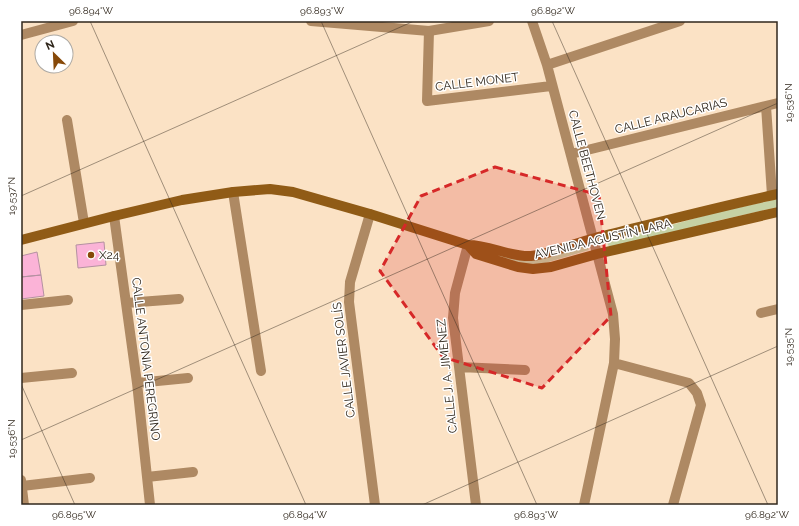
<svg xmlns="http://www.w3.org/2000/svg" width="799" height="526" font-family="Raleway,sans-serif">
	<rect width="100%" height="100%" fill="#fbe2c5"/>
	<path fill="#c6d1a4" d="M778,199V207L716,221L612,252L607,243L714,213Z
		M586,244L589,250L532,267L492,254H515Z"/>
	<path fill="#fbb3d7" stroke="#b491a1" d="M104,242L106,265L78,268L76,245Z
		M37,252L41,275L21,277V256Z
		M41,275L44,296L21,299V277Z"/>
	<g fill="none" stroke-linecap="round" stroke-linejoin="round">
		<path stroke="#ae8963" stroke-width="10" d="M532,21L547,65L613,314L615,339L614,363L584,505
			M429,31L427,101L551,86
			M547,65L680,21
			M766,106L772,195
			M67,120L84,223
			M571,154L778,103
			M233,192L261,371
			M370,214L350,282L349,302L375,505
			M114,216L137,383L150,505
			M468,245L455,293L453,318L476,505
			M126,303L179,299
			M21,305L68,300
			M761,313L778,309
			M614,363L689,383L697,393L701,405L673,505
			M459,367L525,370
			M21,378L72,373
			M137,383L188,378
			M147,477L193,472
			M21,480L24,505
			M22,486L90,478"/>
		<path stroke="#ae8963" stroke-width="10" d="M311,21L429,31L489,21
			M21,35L73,21"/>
		<path stroke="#905b16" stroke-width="10" d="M21,240L114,216L182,200L233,192L270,189L293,192L370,214L468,245C490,245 509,257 531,256C552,254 574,243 595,238C656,223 717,207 778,194
			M468,245L476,254L518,267L533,269L551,267L597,254L778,212"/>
	</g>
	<path fill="#d62828" fill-opacity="0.2" stroke="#d62828" stroke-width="3" stroke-dasharray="8 5" stroke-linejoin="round" d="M495,167L599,195L611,316L542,388L443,357L380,271L421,196Z"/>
	<path fill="none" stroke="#30271c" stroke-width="1" stroke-opacity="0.45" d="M90,21L306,505M321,21L537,505M552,21L768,505M21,196L414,21M21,384L75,505M21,440L778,103M422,505L778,346"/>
	<circle fill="#874909" stroke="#fff" stroke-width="1.5" cx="91" cy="255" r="4"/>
	<g text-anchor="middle" stroke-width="3" stroke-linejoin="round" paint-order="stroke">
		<g font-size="12" fill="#30271c" stroke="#fff">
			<text transform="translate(477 82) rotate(-7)" y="4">CALLE MONET</text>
			<text transform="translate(671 116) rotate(-14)" y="4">CALLE ARAUCARIAS</text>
			<text transform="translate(587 165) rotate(75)" y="4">CALLE BEETHOVEN</text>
			<text transform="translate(603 239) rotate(-13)" y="4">AVENIDA AGUSTÍN LARA</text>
			<text transform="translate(146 359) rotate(83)" y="4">CALLE ANTONIA PEREGRINO</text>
			<text transform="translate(344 360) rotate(-97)" y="4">CALLE JAVIER SOLÍS</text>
			<text transform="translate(447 376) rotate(-96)" y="4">CALLE J. A. JIMÉNEZ</text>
		</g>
		<g font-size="12" fill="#30271c" stroke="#fff" text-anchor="start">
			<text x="99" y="259">X24</text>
		</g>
	</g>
	<rect width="799" height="526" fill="none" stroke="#ffffff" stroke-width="44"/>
	<g transform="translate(54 54) rotate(336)"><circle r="19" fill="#ffffff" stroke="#aca9a4"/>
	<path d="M0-3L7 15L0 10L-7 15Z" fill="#874909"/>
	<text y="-6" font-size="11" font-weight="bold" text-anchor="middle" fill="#30271c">N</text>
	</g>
	<rect x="22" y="22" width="755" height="482" fill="none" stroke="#30271c" stroke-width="1.5"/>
	<g font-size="10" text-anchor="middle" fill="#30271c">
		<text x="91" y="14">96.894°W</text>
		<text x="322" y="14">96.893°W</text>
		<text x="553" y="14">96.892°W</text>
		<text transform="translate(788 103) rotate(-90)" y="4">19.536°N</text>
		<text transform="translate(11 196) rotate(-90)" y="4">19.537°N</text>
		<text transform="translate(788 347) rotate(-90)" y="4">19.535°N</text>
		<text transform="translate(11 439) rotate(-90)" y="4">19.536°N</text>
		<text x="74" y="518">96.895°W</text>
		<text x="305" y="518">96.894°W</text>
		<text x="536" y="518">96.893°W</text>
		<text x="767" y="518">96.892°W</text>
	</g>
</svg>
